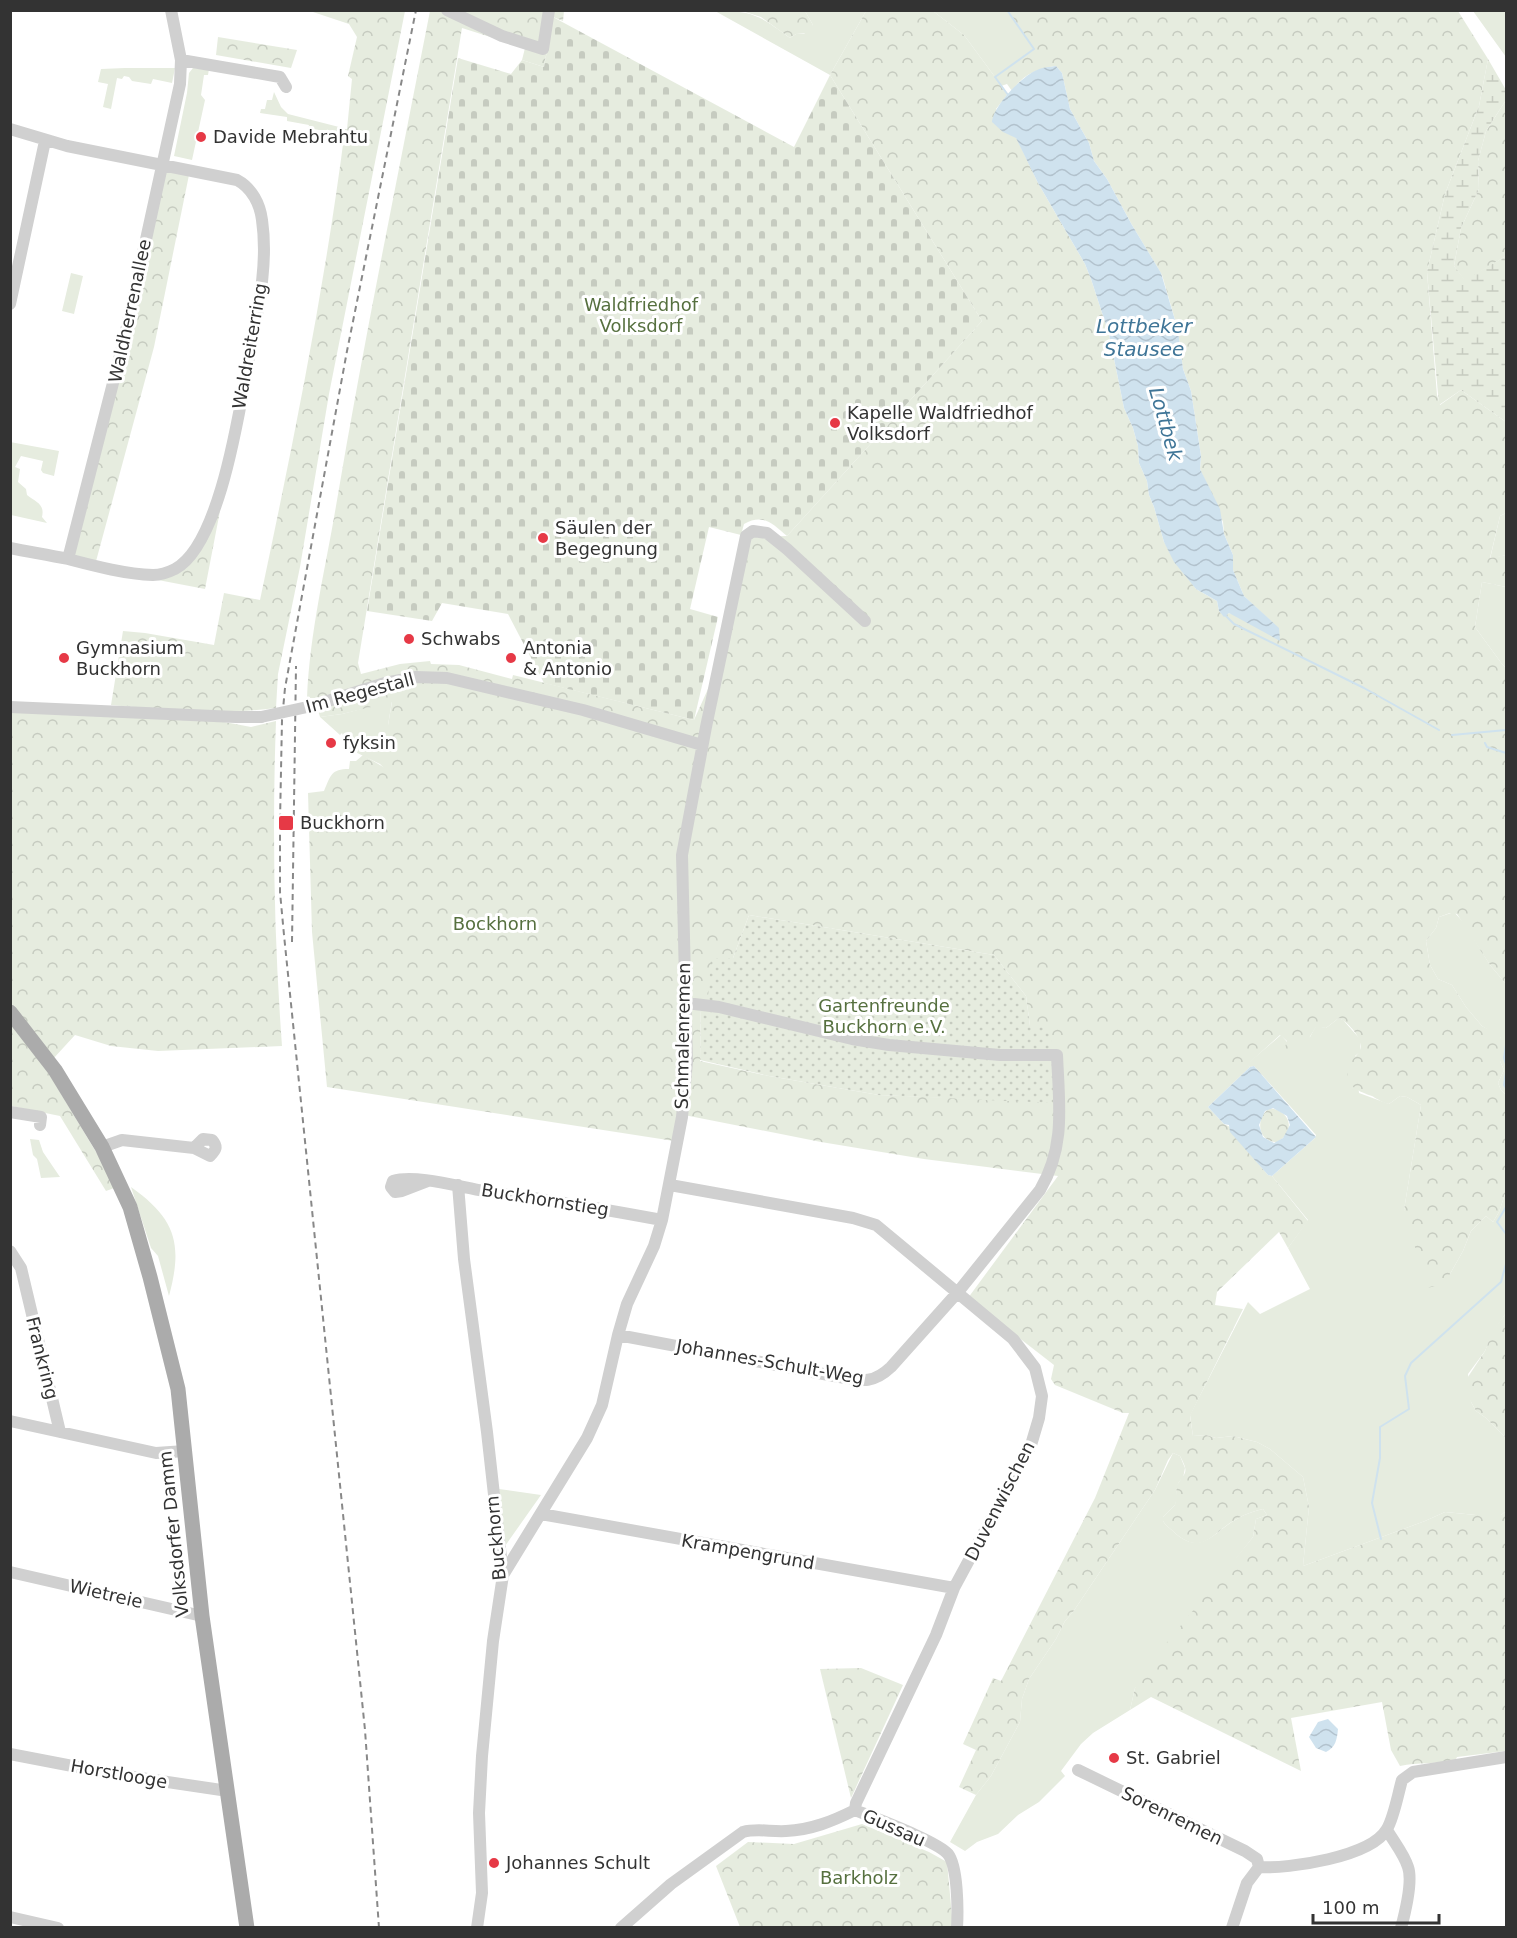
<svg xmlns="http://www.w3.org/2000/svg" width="1517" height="1938" font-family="'DejaVu Sans',sans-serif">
	<defs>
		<pattern id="forest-crowns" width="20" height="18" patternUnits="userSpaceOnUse" patternTransform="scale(1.5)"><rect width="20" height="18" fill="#e6ecdf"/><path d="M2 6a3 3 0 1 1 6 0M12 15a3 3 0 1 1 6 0" fill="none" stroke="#c6cbc0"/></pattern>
		<pattern id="wetland-marsh" width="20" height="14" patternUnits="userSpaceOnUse" patternTransform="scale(1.5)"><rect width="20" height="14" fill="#e6ecdf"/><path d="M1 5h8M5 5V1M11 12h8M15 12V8" fill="none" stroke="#c6cbc0"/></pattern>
		<pattern id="cemetery-stones" width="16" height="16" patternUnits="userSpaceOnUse" patternTransform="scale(1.5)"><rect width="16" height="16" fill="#e6ecdf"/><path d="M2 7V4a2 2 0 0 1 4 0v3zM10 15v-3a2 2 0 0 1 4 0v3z" fill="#c6cbc0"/></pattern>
		<pattern id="garden-dots" width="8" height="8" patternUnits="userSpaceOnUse" patternTransform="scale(1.5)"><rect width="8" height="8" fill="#e6ecdf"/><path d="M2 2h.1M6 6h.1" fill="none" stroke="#c6cbc0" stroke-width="1.8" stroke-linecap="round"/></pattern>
		<pattern id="water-waves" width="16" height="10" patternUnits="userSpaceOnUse" patternTransform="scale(1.5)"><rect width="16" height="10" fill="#cfe2ee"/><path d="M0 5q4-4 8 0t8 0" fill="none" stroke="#b2c2cd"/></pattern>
	</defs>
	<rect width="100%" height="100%" fill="#fff"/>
	<path fill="#e6ecdf" d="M715,11C753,10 760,16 790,38L796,34H804L813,25L805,11H866L830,75Z
		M933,11H1007L1034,49L995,77L964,35Z
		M1473,11H1506V57Z
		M125,68H175L172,83L153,79L151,84L132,81L129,77L124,76L122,79L117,78L111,109L103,107L108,84L98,82L101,69Z
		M193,68L209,69L208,75H204L201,95L205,100L192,160L174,156L187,93L189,73Z
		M274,92L281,107L288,114L343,128L342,138L330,136V132L308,128L309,125L287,121V117L260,113L261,109H265L267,100H272Z
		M71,273L83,276L74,314L62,311Z
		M10,442L59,451L54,476L43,473L41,470L43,461L21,456L15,467L20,469L18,482L26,489L27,495C36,502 45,504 42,517L47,523L11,515Z
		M1506,513V555L1490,559L1500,516Z
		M1482,582L1506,587V668L1502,664L1475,627Z
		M392,701L388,725V743L385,749V769L380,764L349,749L342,733L340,735L320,717L342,714Z
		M1454,912L1464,923L1490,965L1506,984V1095L1501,1090L1498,1083L1504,1070L1500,1061L1501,1038L1482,1026L1466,1007L1452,985L1438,979L1430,965L1426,941L1436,928L1439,917Z
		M1339,1018L1343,1020L1360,1039V1052L1355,1056L1359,1093L1389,1104L1400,1096L1407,1097L1421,1105L1404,1210L1450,1274L1463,1251L1471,1231L1486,1216L1493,1222L1499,1212L1506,1191V1313L1493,1332L1485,1351L1468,1374L1471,1402L1476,1411L1486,1418L1506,1438V1511L1501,1515H1476L1445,1512L1425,1521L1303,1566L1309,1507L1303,1477L1270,1449L1257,1442L1233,1436L1216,1438L1206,1435L1193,1436L1190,1415L1248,1302L1260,1314L1310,1289L1288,1248L1308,1220L1272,1176L1315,1138L1316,1135L1254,1066L1250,1067L1247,1064L1281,1035L1287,1042L1310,1037L1316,1026L1326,1028Z
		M30,1139L39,1140L43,1152L60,1177L41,1178L37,1159L33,1155Z
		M131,1187C176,1219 183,1244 169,1296L158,1256L151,1248Z
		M1173,1453L1180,1456L1185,1468L1183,1478C1173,1485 1179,1495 1175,1505L1163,1517V1521C1166,1526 1171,1529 1176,1534C1203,1556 1214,1531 1237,1519C1245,1514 1254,1511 1263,1509L1267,1515L1256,1519L1253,1537L1135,1688L1130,1710L1093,1733L1081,1744L1061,1771L1065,1776L1039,1802L1018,1815L998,1834L977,1842L965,1851L950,1842L976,1795L991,1776L1020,1722L1022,1699L1029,1679L1056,1639L1065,1621L1073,1612L1155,1490Z
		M499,1489L541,1495L505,1546Z"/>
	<path fill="url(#forest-crowns)" fill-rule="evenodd" d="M310,11H405L329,394L300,567L278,674L276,708C222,715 165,710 111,705L123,631L145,633L214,645L224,593L260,600C293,444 325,287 345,129H347L352,79L348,76L357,37L349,24Z
		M430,11H564L563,21L553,17L544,67L522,60L525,48L462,28L358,663L361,674L400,664L430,661L431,664L459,665L512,679L513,675L694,720L726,649L751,537L787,536L982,321L830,75L866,11H933L964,35L995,77L1034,49L1008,11H1458L1488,59L1479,106L1445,194L1427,272L1437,395L1440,405L1461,390L1506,422V513L1500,516L1490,558L1506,555V587L1482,582L1475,627L1502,664L1506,668V984L1490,965L1457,914L1450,913L1439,917L1436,928L1426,941L1430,965L1438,979L1452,985L1466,1007L1482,1026L1499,1035L1503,1042L1500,1061L1504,1070L1498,1083L1501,1090L1506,1095V1191L1499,1212L1493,1222L1486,1216L1471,1231L1463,1251L1450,1274L1440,1285L1427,1288L1404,1210L1421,1105L1407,1097L1400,1096L1389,1104C1382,1103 1378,1099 1372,1096C1358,1091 1344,1086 1348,1067C1350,1060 1356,1057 1359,1052C1366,1041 1348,1022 1339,1018L1326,1028L1316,1027L1304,1046L1290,1053L1287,1052L1285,1047L1287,1041L1280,1035L1248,1064L1250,1067L1208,1107L1224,1124L1230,1127V1130L1268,1175L1272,1176L1308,1221L1288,1248L1279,1232L1217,1292L1215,1305L1243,1309L1190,1416L1193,1436L1206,1435L1216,1438L1233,1436L1257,1442L1270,1449L1303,1477L1309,1507L1303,1566L1425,1521L1445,1512L1476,1515H1501L1506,1511V1751L1457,1757L1455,1761C1436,1764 1418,1762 1400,1766L1391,1750L1382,1702L1291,1718L1301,1771L1151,1697L1130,1710L1135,1688L1142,1673L1253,1537L1256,1519L1267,1515L1263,1509C1254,1511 1245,1514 1237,1519C1213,1531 1204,1557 1176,1534C1171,1529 1166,1526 1163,1521V1517L1175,1505L1177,1485C1186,1471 1189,1473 1180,1456L1173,1453L1168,1460L1155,1490L1073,1612L1065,1621L1056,1639L1029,1679L1022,1699L1020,1722L991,1776L976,1795L959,1787L976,1750L963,1744L993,1678L1001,1681L1095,1498L1129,1413H1123L1055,1385L1051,1379L1054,1365L968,1298L1058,1176L924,1159L821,1142L679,1114L674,1141L327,1087L312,932L308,793L324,791C331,775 331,769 349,769L350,761H356L363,755L385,768V749L388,743V725L392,702L342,714L320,717L314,698H307C310,631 325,571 336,506C364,340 398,175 430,11ZM1056,66L1062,73L1070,109L1089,143L1094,161L1107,179L1132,225L1162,275L1178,330L1183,369L1191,391L1201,456L1200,469L1223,522L1224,534L1233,555V570L1244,596L1278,628L1229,613L1224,616L1219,611L1217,601L1196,589L1164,542L1154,507L1149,495L1147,481L1139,463L1138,446L1133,428L1124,408L1109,334L1091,279L1085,264L1038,183L1016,137L996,109L1007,95L1001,86L1007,84L1012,91C1023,74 1037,69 1056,66ZM749,915L994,955L1026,996L1030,1026L1053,1102L879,1095L769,1076L700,1061L701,998H708L733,958Z
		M742,11H805L813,25L811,33L796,34L790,38L761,17Z
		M218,37L297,50L291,68L216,55Z
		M1506,100V256L1465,281L1454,266L1461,228L1479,189L1478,161L1486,131Z
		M190,170L154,347L95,565L73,561L164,172Z
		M220,511L205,589L158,580L173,570Z
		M10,710L214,720L251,727L276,721C272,829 274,938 282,1046L158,1051L111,1046L75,1035L53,1059L11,1005Z
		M10,1020L33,1047L117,1187L106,1191L60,1116L11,1106Z
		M1270,1108C1291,1111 1296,1132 1277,1142C1257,1142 1255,1117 1270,1108Z
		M1506,1313V1438L1486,1418L1476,1411L1466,1393L1464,1383L1485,1351L1492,1332Z
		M861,1668L903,1685L851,1798L820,1669Z
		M862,1824L929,1852L947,1862L953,1927H740L716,1866L748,1842L794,1844Z"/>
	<path fill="url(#wetland-marsh)" d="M1488,59L1506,90V100L1486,131L1478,161L1479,189L1461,228L1454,266L1465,280L1506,256V422L1461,390L1439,405L1427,272L1445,194L1479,106Z"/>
	<path fill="url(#cemetery-stones)" d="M553,17L794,147L830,75L982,321L787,536C773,524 763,513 744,524L741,535L709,527L690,609L718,617L694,720L544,683L508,614L442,603L432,621L367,611L458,58L511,74L522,60L544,67Z"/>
	<path fill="url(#garden-dots)" d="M749,915L994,955L1026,996L1030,1026L1050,1027L1053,1063V1103L879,1095L769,1076L700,1060L701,997L708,998L711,958H733Z"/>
	<path fill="url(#water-waves)" fill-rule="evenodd" d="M1056,66L1062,73L1070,109L1089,143L1094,161L1107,179L1132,225L1161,273L1178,330L1183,369L1191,391L1201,456L1200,469L1220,509L1224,534L1233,555V570L1244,596L1279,628L1280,641L1229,613L1224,617L1219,611L1217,601L1196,589L1174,562L1164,542L1154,507L1149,495L1147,481L1139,463L1138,446L1133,428L1124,408L1109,334L1091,279L1085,264L1038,183L1016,138L1003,132L992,122C993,106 1022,76 1037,70C1043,67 1050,67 1056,66Z
		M1254,1066L1316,1137L1272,1176L1268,1175L1230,1132L1229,1125L1224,1124L1208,1107L1250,1067ZM1273,1108L1287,1116L1290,1125L1283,1138L1274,1143L1263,1137L1259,1125L1265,1111Z
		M1328,1719L1338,1729C1337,1739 1336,1747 1326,1752L1316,1748L1309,1737L1318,1722Z"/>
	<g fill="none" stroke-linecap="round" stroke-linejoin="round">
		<path stroke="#cfe2ee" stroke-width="2" d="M1007,10L1034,49L995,77L1008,95
			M1224,614L1234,624L1364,688L1439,730
			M1452,735L1506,730
			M1485,743L1487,747L1506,753
			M1506,1045L1504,1058L1506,1064
			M1506,1073L1504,1085L1506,1088
			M1506,1207L1497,1222L1506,1234
			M1381,1539L1372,1503L1380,1458V1427L1409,1409L1405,1376L1411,1363L1501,1282L1506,1264"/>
		<path stroke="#d0d0d0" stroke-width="12" d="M447,10L502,36L543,49L549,10
			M181,60L280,77L286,87
			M10,129L67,146L237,180C252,188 260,204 262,220C269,268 256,317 248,364C239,412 220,545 175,569C169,572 160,575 153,575C125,574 95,566 68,559C49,555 30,552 10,548
			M10,304L45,141
			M68,559L124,340L180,84L181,60L171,10
			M312,706L385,683L416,677L447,678L583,710L702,745
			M10,707L236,717H261
			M10,1112L41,1117L40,1125
			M102,1147L122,1140L194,1148L210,1156C216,1150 218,1147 212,1140L203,1139L194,1148
			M428,1181L402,1191L395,1192L391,1187L393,1181C415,1174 460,1187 484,1191C544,1199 603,1209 662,1220
			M458,1185L464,1259L487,1432L503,1575L493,1641L482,1756L479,1813L482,1893L477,1928
			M670,1185L853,1218L876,1225L1013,1339L1035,1368L1042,1396L1039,1418L1031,1445L954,1588L936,1635L856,1803L855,1810
			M10,1251L21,1268L60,1432
			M618,1335L834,1376C859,1380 871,1386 891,1367L958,1292L1040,1190C1066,1146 1059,1104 1057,1055H1000L889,1045L852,1039L719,1007L686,1003
			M10,1421L156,1453L185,1451
			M541,1514L954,1588
			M10,1572L202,1616
			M503,1575L587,1438L602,1405L618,1335L627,1304L654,1246L662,1220L682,1117L687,1062L682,855L706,727L746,536L753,531L767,533L787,549L865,621
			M10,1754L114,1774L228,1791
			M1078,1770L1245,1851L1257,1859L1259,1867
			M1387,1830C1394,1842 1404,1854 1408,1867C1413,1881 1405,1913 1401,1928
			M1259,1867C1289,1869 1371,1857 1387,1829C1394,1817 1398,1794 1402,1780L1413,1772L1506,1757
			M10,1917L58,1928
			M621,1928L671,1884L743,1832C757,1828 771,1832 786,1831C811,1830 833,1821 855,1810C874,1818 937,1841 948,1854C958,1867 958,1911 957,1928
			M1232,1928L1247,1883L1259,1867"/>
		<path stroke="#ababab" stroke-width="15" d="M10,1012L55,1070L102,1147L130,1207L150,1277L178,1389L202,1616L247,1928"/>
		<path stroke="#888" stroke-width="2" stroke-dasharray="6 4.5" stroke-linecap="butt" d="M292,942L296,666
			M379,1928L365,1730L284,935L280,892V822L282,720L285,688L347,351L416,10"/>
		<path stroke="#d0d0d0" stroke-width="12" d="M261,717L312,706"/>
	</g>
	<g fill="#e63946" stroke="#fff" stroke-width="2">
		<circle cx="201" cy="137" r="6"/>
		<circle cx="835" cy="423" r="6"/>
		<circle cx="543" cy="538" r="6"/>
		<circle cx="409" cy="639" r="6"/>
		<circle cx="64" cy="658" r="6"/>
		<circle cx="511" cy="658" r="6"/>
		<circle cx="331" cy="743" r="6"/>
		<rect x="278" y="815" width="16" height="16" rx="3"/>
		<circle cx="1114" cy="1758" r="6"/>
		<circle cx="494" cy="1863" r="6"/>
	</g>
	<g text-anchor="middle" stroke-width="6" stroke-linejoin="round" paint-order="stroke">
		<g font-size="18" fill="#333" stroke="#fff" text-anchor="start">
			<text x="213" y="143">Davide Mebrahtu</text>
			<text x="847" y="419">Kapelle Waldfriedhof<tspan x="847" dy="21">Volksdorf</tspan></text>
			<text x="555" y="534">Säulen der<tspan x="555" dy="21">Begegnung</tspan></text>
			<text x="421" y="645">Schwabs</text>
			<text x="76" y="654">Gymnasium<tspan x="76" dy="21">Buckhorn</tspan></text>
			<text x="523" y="654">Antonia<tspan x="523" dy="21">&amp; Antonio</tspan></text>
			<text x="343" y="749">fyksin</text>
			<text x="300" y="829">Buckhorn</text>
			<text x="1126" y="1764">St. Gabriel</text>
			<text x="506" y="1869">Johannes Schult</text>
		</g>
		<g font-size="18" fill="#56703f" stroke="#fff">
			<text x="641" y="311">Waldfriedhof<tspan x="641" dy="21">Volksdorf</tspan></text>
			<text x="495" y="930">Bockhorn</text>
			<text x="884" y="1012">Gartenfreunde<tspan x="884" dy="21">Buckhorn e.V.</tspan></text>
			<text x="859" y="1884">Barkholz</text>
		</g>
		<g font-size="18" fill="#333" stroke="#fff">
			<text transform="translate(130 311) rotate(-78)" y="6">Waldherrenallee</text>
			<text transform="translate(250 346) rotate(-80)" y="6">Waldreiterring</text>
			<text transform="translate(360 693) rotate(-15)" y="6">Im Regestall</text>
			<text transform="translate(683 1036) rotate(-89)" y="6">Schmalenremen</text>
			<text transform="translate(545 1200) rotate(9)" y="6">Buckhornstieg</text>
			<text transform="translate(42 1358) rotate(76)" y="6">Frankring</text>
			<text transform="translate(770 1362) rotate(10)" y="6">Johannes-Schult-Weg</text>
			<text transform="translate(1000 1501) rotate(-63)" y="6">Duvenwischen</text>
			<text transform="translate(174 1534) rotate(-96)" y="6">Volksdorfer Damm</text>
			<text transform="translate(496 1538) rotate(-95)" y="6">Buckhorn</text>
			<text transform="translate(748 1552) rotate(10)" y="6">Krampengrund</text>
			<text transform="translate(106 1594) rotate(13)" y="6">Wietreie</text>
			<text transform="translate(119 1774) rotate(10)" y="6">Horstlooge</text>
			<text transform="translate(1172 1816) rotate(26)" y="6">Sorenremen</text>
			<text transform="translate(894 1828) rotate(24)" y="6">Gussau</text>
		</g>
		<g font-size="20" font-style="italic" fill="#3f7597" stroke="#fff">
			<text x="1144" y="333">Lottbeker<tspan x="1144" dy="23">Stausee</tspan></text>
			<text transform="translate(1166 424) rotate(74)" y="7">Lottbek</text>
		</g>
	</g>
	<rect width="1517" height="1938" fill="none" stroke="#333333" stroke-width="24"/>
	<path d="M1313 1914v9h126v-9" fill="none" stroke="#333333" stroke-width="3"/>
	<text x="1322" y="1914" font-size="18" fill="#333333" stroke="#ffffff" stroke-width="4.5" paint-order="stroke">100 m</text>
</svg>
